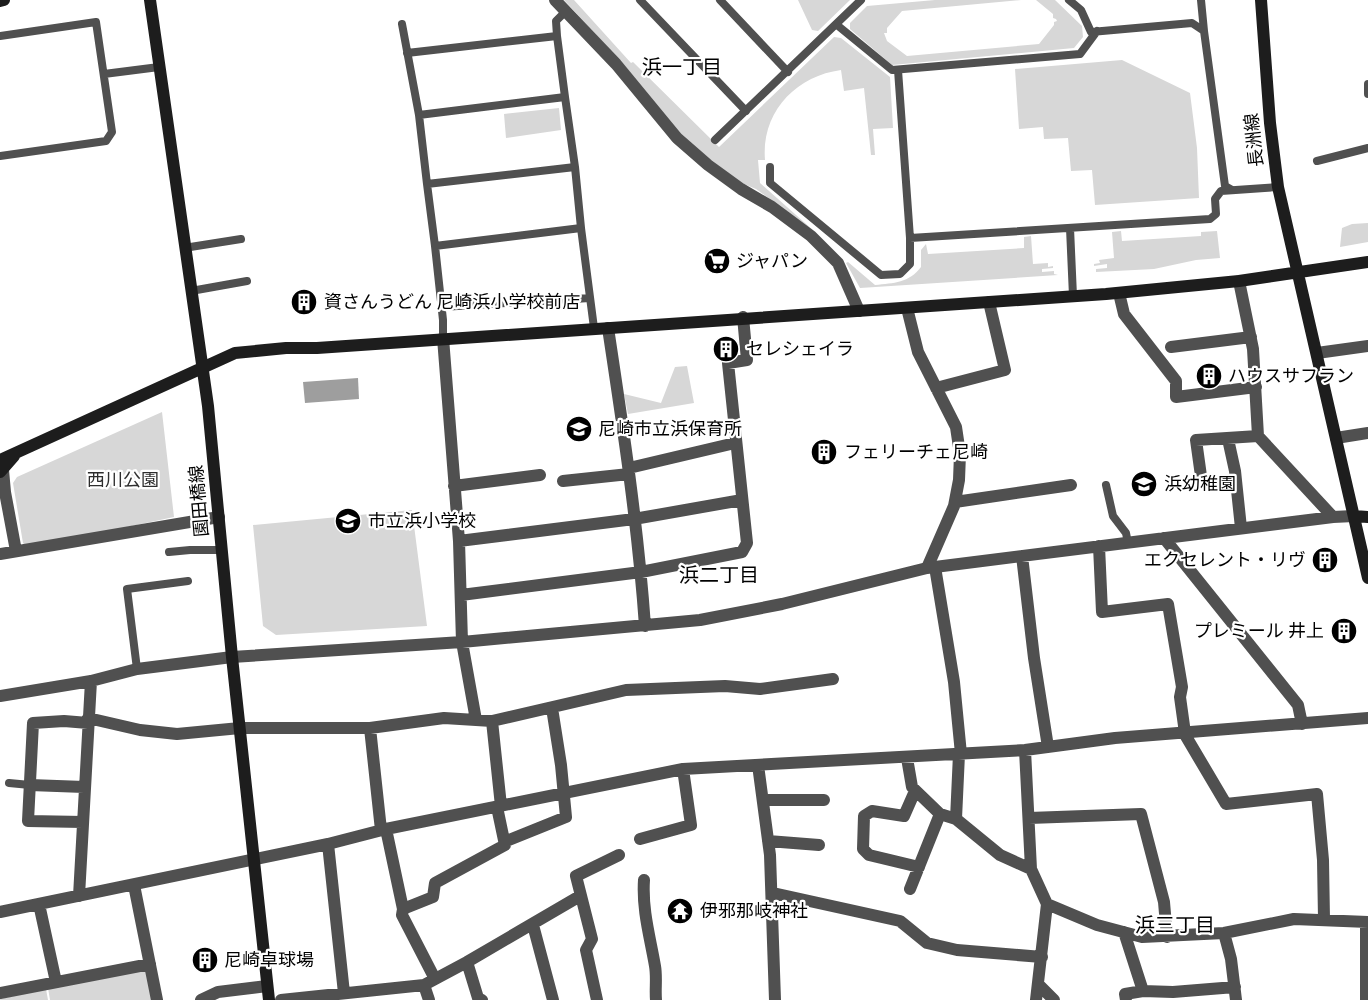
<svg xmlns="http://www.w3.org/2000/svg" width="1368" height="1000" font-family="'Roboto Condensed','Noto Sans JP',sans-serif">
	<rect width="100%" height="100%" fill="#fff"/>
	<path fill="#d7d7d7" d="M564,0H574L631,63L633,62L719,147L834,37L841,38L890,77L893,128L873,129L875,155H871L864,88L844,91L841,70C796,76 761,112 765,160H758L760,183L814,231L756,189L739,182L680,135L625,66Z
		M798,0H850L818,31L812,30Z
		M935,0H1021L902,11L887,28V33H884L887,41L907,56L1039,44L1054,25V22L1057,21L1056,19L1053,18V14L1036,0H1055L1082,26L1083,37L1074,48L892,65L850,29V23L867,6Z
		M1122,60L1190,93L1197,148L1199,198L1095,205L1092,170L1071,171L1068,138L1044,139L1043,127L1019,129L1015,69Z
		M559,108L561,130L506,138L504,114Z
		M1368,223V242L1340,247L1342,228L1352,224Z
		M1121,231L1122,241L1201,236V232L1217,231L1220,258L1196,260L1154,269L1096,272V269L1107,268V264L1094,266V264L1100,263L1099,260L1114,258L1112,232Z
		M1031,236L1033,264L1048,263V267L1053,266V268L1042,269V272L1054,271V274L1058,275L860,288L846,263L848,262L875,285C894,283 909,283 921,267V250L926,244L928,254L1024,248V237Z
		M687,366L694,403L628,414L624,394L661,403L675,367Z
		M162,412L174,517L42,545H25L23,543L13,483L17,477Z
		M412,510L427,626L276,635L263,626L253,525Z
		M143,969L147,973L153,1000H50L48,988Z
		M46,989L48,1000H0V999Z"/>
	<path fill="#9e9e9e" d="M358,378L359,399L305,403L303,382Z"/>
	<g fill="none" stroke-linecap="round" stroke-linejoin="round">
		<path stroke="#505050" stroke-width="8" d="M640,0L746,111
			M720,0L788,72
			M1069,0L1081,10L1091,32L1192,23L1204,31L1225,186L1232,190
			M1201,0L1204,31
			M402,24L419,115L565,97L575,167L427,184L435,246L581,228L594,328
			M837,25L892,70L1080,54L1097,31
			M0,36L96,22L112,132L106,141L0,156
			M557,36L565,97
			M407,53L557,36L556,21L566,11
			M104,74L159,67
			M1368,84V94
			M419,115L427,184
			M715,140L861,0
			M1317,161L1368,148
			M575,167L581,228
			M770,167V183L881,275L900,274L910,264V238L898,70
			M1070,228L1073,296
			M910,238L1210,219L1216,214L1215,199L1221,191L1278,187
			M435,246L443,320V338
			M184,248L241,239
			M191,291L247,281
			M442,307L590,298
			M1106,485L1113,516L1126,533L1128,543
			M169,552L190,550H222
			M137,669L127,589L188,581
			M9,783L30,785"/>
		<path stroke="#505050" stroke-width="12" d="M555,0L616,64L677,138L708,165L741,189L772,207L811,236L838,263L859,311
			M1239,281L1253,349L1258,436L1333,517
			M1119,293L1124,314L1176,381V397L1256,387
			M907,308L918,352L956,427L960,454L959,480L954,506L927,568
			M608,328C623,427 638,526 645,626
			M443,338L459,541L462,642L476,720
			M1171,347L1251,337
			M1317,353L1368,346
			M936,388L1005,370L989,302
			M1336,438L1368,433
			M1228,439L1235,471L1241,528
			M629,468L735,443
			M3,470L5,492L16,551
			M1201,476L1196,440L1258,436
			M563,481L629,474
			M454,486L540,475
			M955,502L1071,485
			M1164,538L1298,705L1302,724
			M459,541L634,519L742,500
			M1099,546L1102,612L1168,604L1182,687L1180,697L1185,733
			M0,554L219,517
			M1022,556L1034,658L1048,747
			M935,567L954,682L961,754
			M461,595L641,572L742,552L747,543L728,363L747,360L743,317
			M0,696L91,681L137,669L232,657L462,642L700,620L782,604L927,568L1333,517L1354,516
			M88,718L140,730L177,734L240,728H370L444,718L492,721L626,690L725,686L760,689L833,679
			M492,721L501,806
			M370,728L381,830
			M1184,733L1226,804L1317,794L1323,860L1324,919
			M1025,750L1031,869L1047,904L1036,1000
			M907,758L912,787L940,814L956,819L1000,855L1031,869
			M758,765L770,855L775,1000
			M30,785L84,787
			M915,791L904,816L872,811L864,816L863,849L869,855L919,867
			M763,800H824
			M1029,818L1141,814L1164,902L1167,937
			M956,819L959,754
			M83,822L28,821L33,723L64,721L88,723
			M386,829L403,909L402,915L435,979
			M640,839L691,825L683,769
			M768,841L819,845
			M504,842L566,817L561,765L552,708
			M328,844L344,993
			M644,880C642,910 650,937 655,966C657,977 655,989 656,1000
			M134,885L157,1000
			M910,889L940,814
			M773,893L900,921L927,943L957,950L1042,957
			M79,896L91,681
			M39,904L56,982
			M1047,904L1097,925L1142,937L1224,933L1294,919L1368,922
			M403,909L433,897L435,883L505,845L497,807
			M0,912L328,844L386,829L683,769L1025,750L1115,738L1368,718
			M533,925L553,1000
			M1124,932L1143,991
			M1224,933L1231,959L1236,1000
			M467,962L478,998L482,1000
			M424,985L429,1000
			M1039,985L1054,1000
			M0,993L150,964
			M201,1000L218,992L267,986
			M281,1000L424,985L467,962L580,896
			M597,1000L586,950L592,939L576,876L619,855
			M1126,1000L1125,994L1143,991L1173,992L1235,987
			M1366,1000V922"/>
		<path stroke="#1d1d1d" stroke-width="12" d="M150,0L208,406L232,657L269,1000
			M1261,0L1270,123L1278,187L1368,578
			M0,1L4,0
			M0,460L235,353L286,348H317L1106,294L1239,281L1368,262
			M0,472L14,456
			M1354,516L1368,517"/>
	</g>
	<defs>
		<symbol id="supermarket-disc" viewBox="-11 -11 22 22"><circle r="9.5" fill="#000" stroke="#fff"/><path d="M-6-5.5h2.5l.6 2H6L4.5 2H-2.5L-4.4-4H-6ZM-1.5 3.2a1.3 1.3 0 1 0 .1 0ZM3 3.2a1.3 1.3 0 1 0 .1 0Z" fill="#fff"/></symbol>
		<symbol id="building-disc" viewBox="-11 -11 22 22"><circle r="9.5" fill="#000" stroke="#fff"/><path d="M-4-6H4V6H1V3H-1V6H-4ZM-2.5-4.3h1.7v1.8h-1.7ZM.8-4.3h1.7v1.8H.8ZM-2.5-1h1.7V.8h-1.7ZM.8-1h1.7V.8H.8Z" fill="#fff"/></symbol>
		<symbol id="school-disc" viewBox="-11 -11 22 22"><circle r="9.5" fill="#000" stroke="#fff"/><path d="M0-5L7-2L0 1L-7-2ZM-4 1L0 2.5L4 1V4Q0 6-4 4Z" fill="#fff"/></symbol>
		<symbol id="temple-disc" viewBox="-11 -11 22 22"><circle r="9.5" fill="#000" stroke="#fff"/><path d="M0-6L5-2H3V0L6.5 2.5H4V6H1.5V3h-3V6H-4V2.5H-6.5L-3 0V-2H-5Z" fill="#fff"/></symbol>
	</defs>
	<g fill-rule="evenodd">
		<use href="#supermarket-disc" x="702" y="246" width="30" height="30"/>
		<use href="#building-disc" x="289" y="287" width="30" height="30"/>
		<use href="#building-disc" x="711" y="334" width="30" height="30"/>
		<use href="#building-disc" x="1194" y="361" width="30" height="30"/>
		<use href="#school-disc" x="564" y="414" width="30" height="30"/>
		<use href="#building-disc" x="809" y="437" width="30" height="30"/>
		<use href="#school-disc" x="1129" y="469" width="30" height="30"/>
		<use href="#school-disc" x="333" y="506" width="30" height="30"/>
		<use href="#building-disc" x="1310" y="545" width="30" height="30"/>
		<use href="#building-disc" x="1329" y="616" width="30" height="30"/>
		<use href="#temple-disc" x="665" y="896" width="30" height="30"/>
		<use href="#building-disc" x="190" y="945" width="30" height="30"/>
	</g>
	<g text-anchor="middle" stroke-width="4.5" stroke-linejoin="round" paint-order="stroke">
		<g font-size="18" fill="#000" stroke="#fff">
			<text transform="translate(1254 140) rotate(-96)" y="6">長洲線</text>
			<text transform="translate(199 501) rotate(-95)" y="6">園田橋線</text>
		</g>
		<g font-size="18" fill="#000" stroke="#fff" text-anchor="start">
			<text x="736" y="267">ジャパン</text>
			<text x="324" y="308">資さんうどん 尼崎浜小学校前店</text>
			<text x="746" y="355">セレシェイラ</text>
			<text x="1228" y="382">ハウスサフラン</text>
			<text x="598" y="435">尼崎市立浜保育所</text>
			<text x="844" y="458">フェリーチェ尼崎</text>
			<text x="1164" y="490">浜幼稚園</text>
			<text x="368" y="527">市立浜小学校</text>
			<text x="1306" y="566" text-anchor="end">エクセレント・リヴ</text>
			<text x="1324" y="637" text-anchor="end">プレミール 井上</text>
			<text x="700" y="917">伊邪那岐神社</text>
			<text x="224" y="966">尼崎卓球場</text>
		</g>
		<g font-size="18" fill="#2e2e2e" stroke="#fff">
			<text x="123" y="486">西川公園</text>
		</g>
		<g font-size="20" fill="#000" stroke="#fff">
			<text x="682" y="74">浜一丁目</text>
			<text x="719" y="582">浜二丁目</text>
			<text x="1175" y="932">浜三丁目</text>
		</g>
	</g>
</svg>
